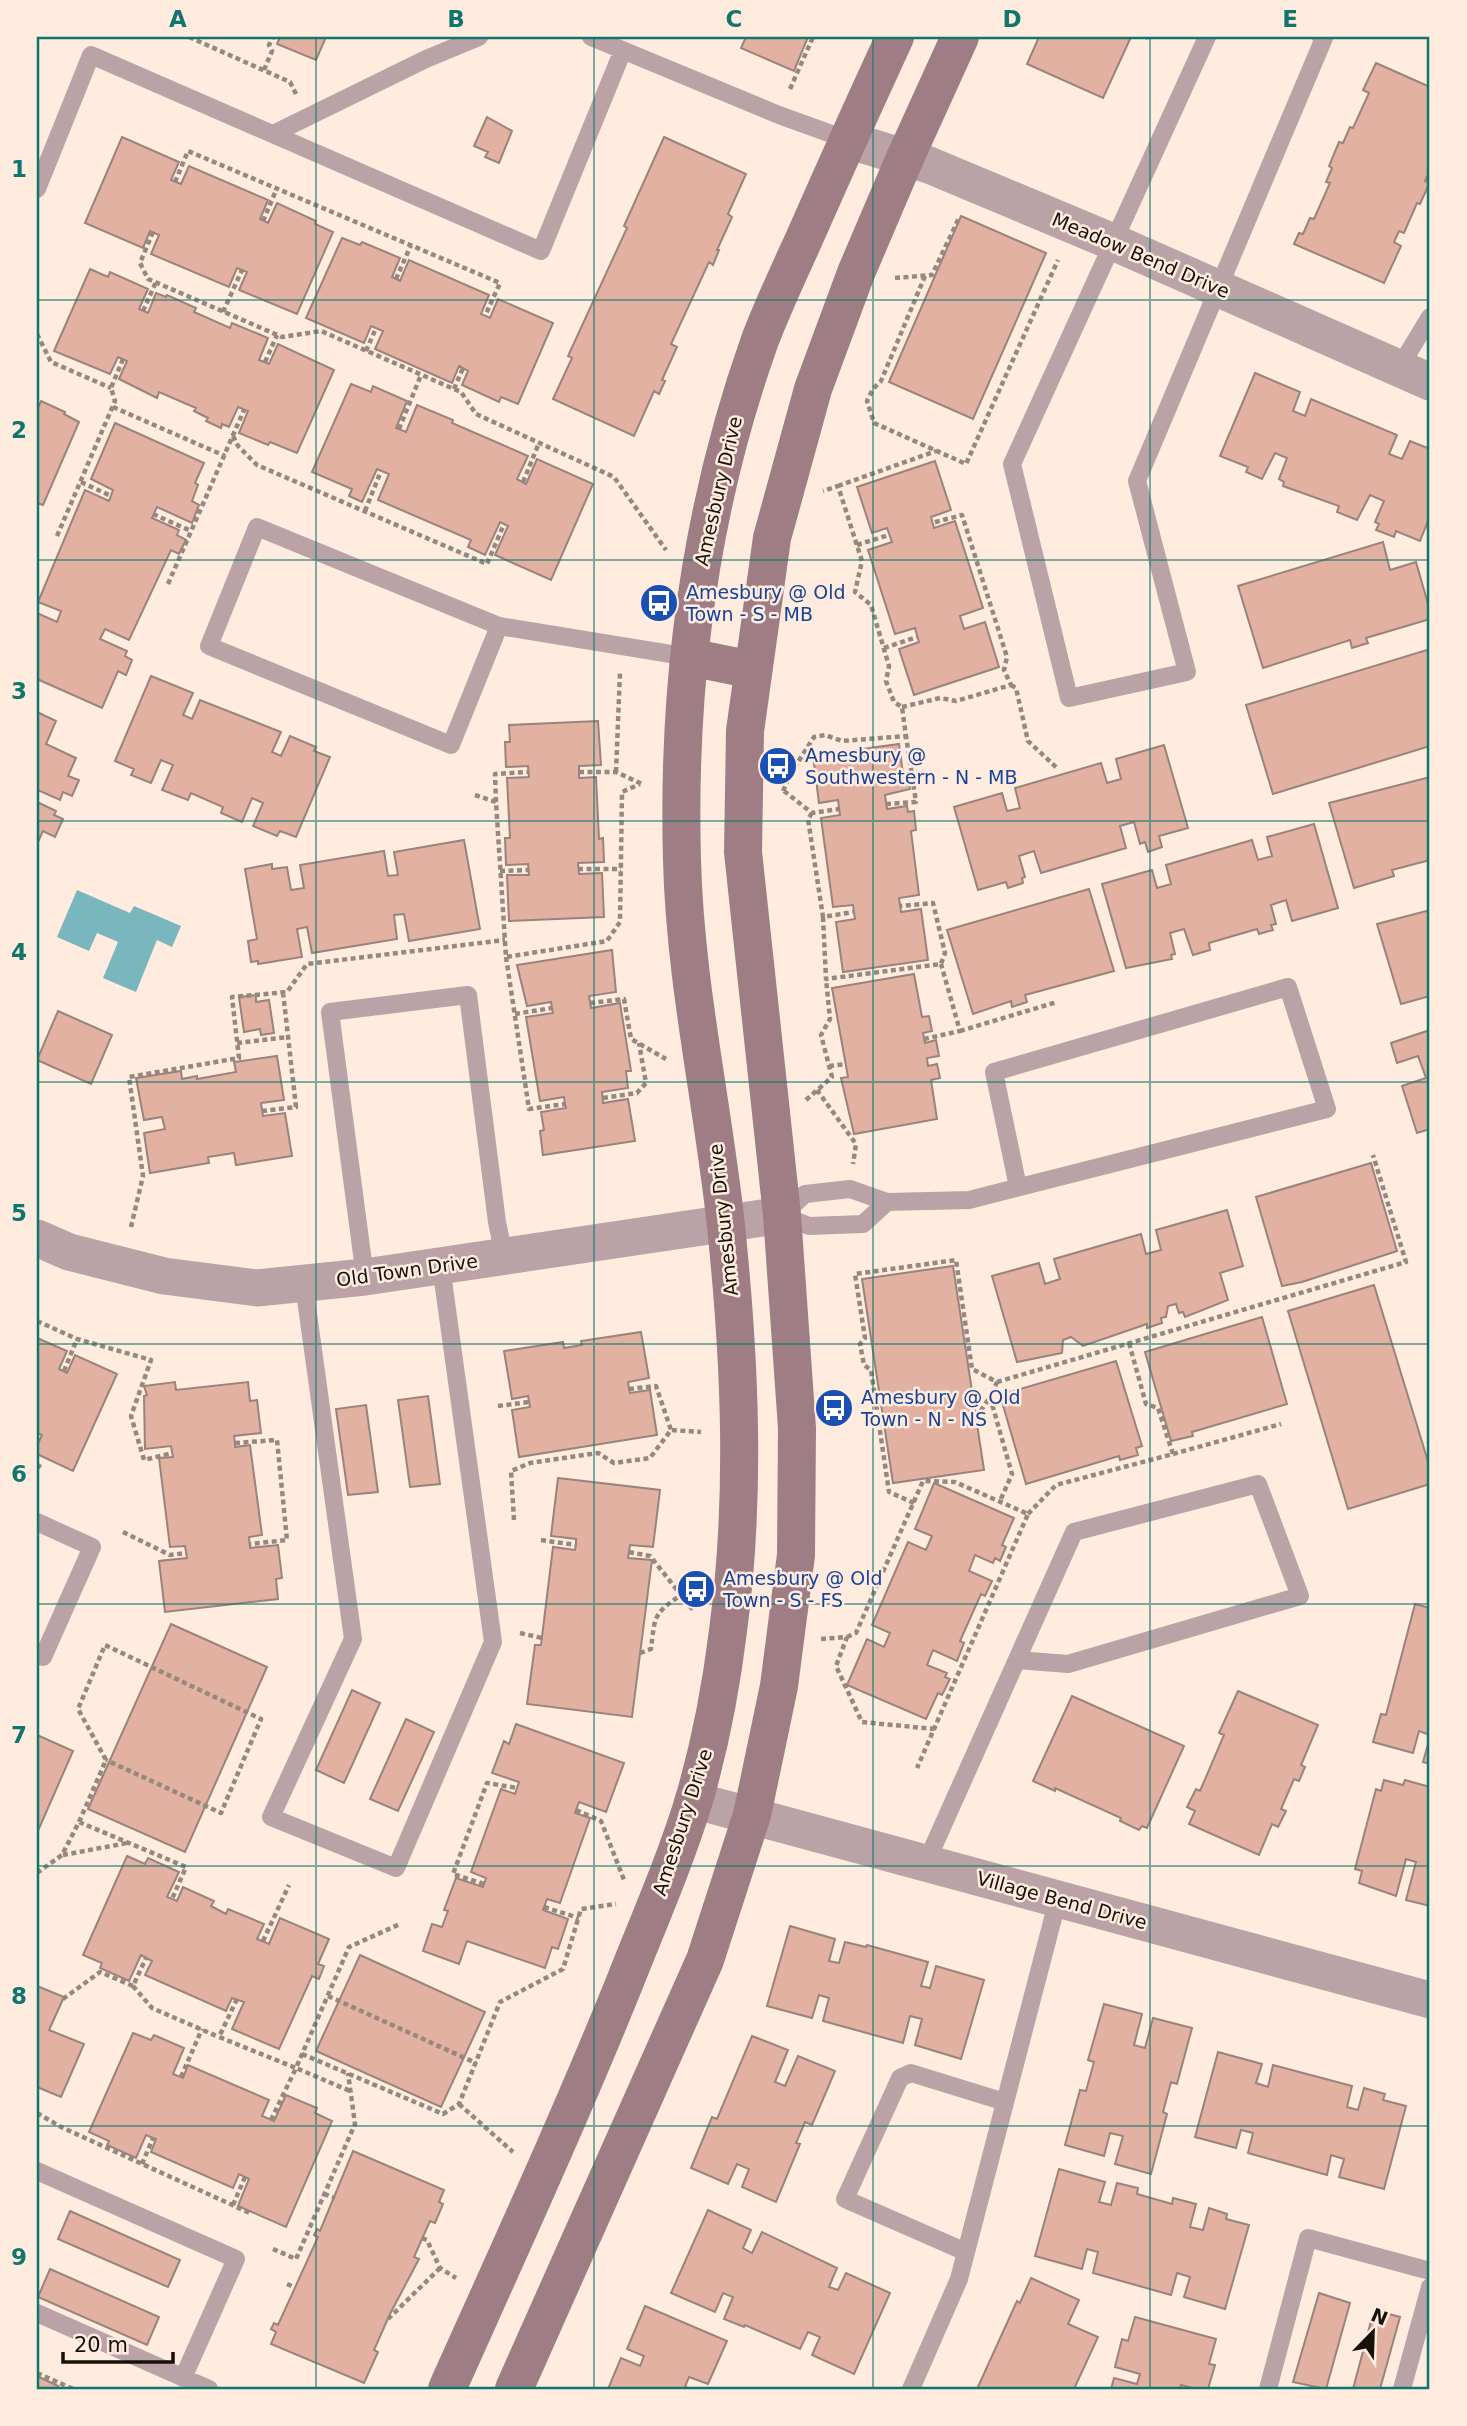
<svg xmlns="http://www.w3.org/2000/svg" width="1467" height="2426" font-family="'DejaVu Sans',sans-serif">
	<rect width="100%" height="100%" fill="#ffecde"/>
	<path fill="#79b6bd" d="M77,890L130,913L134,906L181,926L172,947L157,940L136,992L103,978L118,942L97,933L89,951L57,937Z"/>
	<path fill="#e3b1a2" stroke="#99837d" stroke-width="2" d="M280,37H326L316,60L277,44Z
		M746,37H808L794,71L741,48Z
		M1039,37H1131L1103,98L1027,64Z
		M1376,63L1430,87V170L1425,181L1430,182L1420,204L1417,203L1404,233L1399,231L1394,242L1401,246L1384,283L1294,244L1299,233L1303,234L1310,218L1314,219L1330,183L1326,182L1332,168L1329,166L1339,142L1343,143L1350,127L1353,128L1369,93L1363,90Z
		M487,117L512,131L499,163L485,157L488,152L474,146Z
		M122,137L179,162L171,180L181,184L189,166L268,200L260,219L268,223L277,203L316,221L315,224L333,232L297,314L239,290L247,272L237,268L229,287L151,254L159,235L150,231L143,248L85,223Z
		M664,137L746,174L728,214L732,217L717,250H719L713,265L709,262L671,344L677,347L662,380L665,381L659,394L654,391L634,436L553,399L572,358L568,356L627,228L624,226Z
		M961,216L1046,253L973,419L889,382Z
		M342,238L360,245L362,242L400,258L392,277L400,281L409,260L489,295L481,314L490,318L498,299L553,323L518,404L501,397L499,402L462,385L468,371L459,366L452,383L375,349L383,331L371,326L364,343L306,318Z
		M90,269L108,277L110,272L148,289L139,309L148,313L156,293L166,297L167,295L196,308L194,312L230,328L232,323L268,338L259,360L269,364L278,344L334,370L297,453L270,442L268,445L239,433L248,411L238,407L229,427L222,424L221,428L206,421L208,418L194,411L196,408L159,392L157,398L119,379L127,361L118,357L110,374L54,351Z
		M1255,373L1300,392L1293,411L1305,416L1311,399L1397,435L1389,454L1402,459L1410,441L1430,449V516L1420,541L1396,531L1394,537L1376,530L1379,524L1375,522L1384,501L1370,495L1357,520L1337,512L1339,506L1283,486L1284,482L1279,479L1287,458L1275,453L1262,479L1246,472L1248,467L1220,456Z
		M351,384L371,392L373,386L407,401L396,428L406,432L417,405L453,420L452,423L528,456L517,479L526,484L537,459L593,484L551,580L495,555L508,526L500,522L485,555L468,547L471,540L378,500L389,474L377,469L362,502L349,496L352,489L312,472Z
		M41,401L65,412L64,414L79,422L43,505L37,503V410Z
		M115,423L204,463L195,483L198,485L192,501L199,505L192,523L157,507L152,518L179,530L177,535L186,540L179,554L171,550L129,640L105,629L100,639L127,651L125,656L132,660L126,675L118,671L102,708L37,679V613L57,622L61,611L38,602L85,490L109,501L113,490L91,479Z
		M935,461L951,510L931,517L934,528L955,521L983,608L960,616L964,629L985,622L999,667L914,695L899,649L919,642L915,628L895,634L868,550L892,542L887,528L872,533L857,487Z
		M1383,542L1390,570L1416,562L1430,611V619L1366,638L1368,643L1352,648L1350,640L1263,668L1238,586Z
		M1430,649V746L1273,794L1246,705Z
		M151,676L193,693L183,715L192,719L200,700L281,732L272,752L281,756L290,736L316,747L314,751L330,757L296,837L280,831L277,836L253,826L263,803L252,798L242,822L221,813L223,807L191,793L188,800L162,790L173,765L161,760L151,783L131,775L134,769L115,761Z
		M37,712L56,721L46,744L76,758L68,776L79,780L72,796L63,792L60,800L38,790L37,793Z
		M598,721L601,765L579,766V778L596,777L599,839L603,838L604,862L578,863L579,874L602,873L604,917L509,921L507,875H529L528,864L506,865L505,838H510L507,778L529,777L528,766L506,767L505,742H510L509,725Z
		M899,744L903,774L908,773L910,789L885,795L887,809L907,806L908,812L914,811L916,830L911,831L919,895L899,898L901,912L921,909L928,960L843,972L836,922L855,919L853,905L833,907L821,818L840,815L838,800L819,803L813,756Z
		M1164,745L1188,828L1159,836L1162,847L1148,852L1145,842L1140,844L1134,822L1120,826L1126,848L1041,873L1034,851L1019,856L1025,877L1022,878L1023,883L1008,888L1006,882L978,890L954,807L1002,793L1007,811L1020,808L1015,788L1101,763L1107,783L1121,779L1116,759Z
		M1430,777V860L1392,870L1394,876L1354,888L1329,803Z
		M37,802L56,811L54,815L63,819L55,837L43,831L37,844Z
		M1314,824L1338,908L1292,921L1286,900L1271,905L1276,924L1271,925L1273,930L1259,934L1257,929L1209,943L1210,950L1193,955L1184,929L1170,933L1175,954L1171,955L1172,959L1126,968L1102,884L1152,870L1157,888L1171,884L1166,865L1252,840L1258,860L1272,856L1267,837Z
		M464,840L480,929L409,941L404,914L394,915L397,939L312,953L307,927L297,929L302,957L258,964V961L251,962L248,941L257,939L245,869L272,864V869L287,867L291,890L304,888L300,865L384,851L388,876L398,875L394,852Z
		M1089,889L1114,971L1025,995L1027,1002L1012,1007L1011,1001L973,1014L947,930Z
		M1430,910V996L1401,1004L1377,924Z
		M612,950L616,992L589,996L591,1008L620,1003L631,1071H626L628,1088L602,1092L603,1103L628,1099L635,1141L543,1155L540,1131L544,1130L541,1112L566,1108L565,1104L564,1097L540,1101L526,1017L553,1013L552,1008L551,1002L527,1006L517,965Z
		M914,974L922,1017L929,1016L932,1031L923,1033L925,1043L936,1040L939,1056L927,1058L928,1066L937,1064L940,1078L931,1080L937,1119L854,1134L841,1078L848,1077L832,988Z
		M256,995V1002L269,1000L274,1033L261,1035L260,1029L244,1032L239,997Z
		M58,1011L112,1035L91,1084L37,1060Z
		M1430,1030V1129L1417,1133L1402,1086L1426,1078L1418,1056L1397,1063L1391,1043Z
		M277,1056L284,1100L261,1103L263,1116L285,1113L292,1156L236,1165L234,1153L208,1157L209,1163L150,1173L144,1133L165,1129L162,1117L144,1120L136,1078L181,1071L182,1079L197,1076V1079L236,1072L234,1062Z
		M1371,1163L1397,1251L1302,1282L1282,1286L1256,1197Z
		M1227,1210L1243,1266L1220,1273L1228,1300L1185,1317L1183,1312L1179,1313L1176,1304L1168,1306L1166,1317L1161,1318L1162,1323L1147,1328V1324L1083,1346L1071,1337L1063,1340L1062,1353L1017,1362L992,1276L1039,1263L1045,1284L1060,1279L1054,1259L1141,1234L1146,1254L1161,1250L1156,1230Z
		M953,1266L984,1470L893,1483L862,1279Z
		M1374,1285L1430,1468V1484L1348,1509L1288,1311Z
		M1262,1317L1287,1404L1192,1432L1193,1436L1171,1441L1145,1352Z
		M641,1332L649,1378L628,1382L629,1389L630,1393L650,1390L657,1435L519,1457L512,1410L530,1407L528,1396L512,1399L504,1351L563,1342L564,1348L582,1345L581,1341Z
		M37,1338L67,1351L59,1369L67,1373L75,1355L117,1374L73,1471L37,1454V1446L42,1435L37,1433Z
		M1116,1361L1142,1446L1136,1448L1138,1455L1120,1460L1119,1456L1026,1484L1000,1395Z
		M175,1382L176,1390L248,1382L250,1401L257,1400L261,1433L234,1436L235,1443V1447L250,1445L262,1535L249,1537L250,1548L278,1545L282,1578L276,1579L278,1599L165,1612L159,1561L187,1558L185,1546L170,1547L159,1458L173,1457L171,1446L145,1449L144,1396L147,1395L144,1386Z
		M428,1396L440,1484L410,1487L398,1400Z
		M366,1405L378,1492L348,1495L336,1409Z
		M558,1478L660,1490L653,1547L630,1545L628,1558L652,1560L632,1717L527,1704L535,1645H541L553,1547L575,1550L576,1545V1539L551,1536Z
		M934,1483L1014,1518L1002,1545L1006,1547L1000,1561L995,1558L993,1563L975,1555L969,1571L992,1581L985,1596L981,1594L960,1641L964,1643L957,1661L933,1650L927,1665L947,1673L945,1677L950,1679L942,1695L938,1693L926,1719L847,1685L867,1639L884,1647L890,1633L872,1625L908,1542L926,1550L932,1536L915,1529Z
		M1415,1604L1430,1608V1735L1419,1731L1413,1753L1373,1742L1381,1714L1386,1715Z
		M171,1624L267,1667L185,1852L88,1809Z
		M352,1690L380,1703L344,1783L316,1770Z
		M1238,1691L1318,1725L1301,1765L1305,1767L1299,1781L1294,1779L1281,1809L1286,1811L1278,1827L1272,1824L1259,1855L1189,1824L1195,1811L1187,1807L1196,1789L1200,1791L1224,1735L1219,1733Z
		M1072,1696L1184,1746L1147,1828L1142,1826L1139,1830L1120,1821L1121,1818L1055,1788V1791L1033,1781Z
		M406,1719L434,1732L398,1811L370,1799Z
		M516,1724L624,1763L606,1812L579,1802L575,1813L590,1818L560,1903L547,1899L543,1910L568,1919L558,1949L552,1947L545,1968L467,1941L459,1964L423,1951L432,1924L442,1927L448,1911L444,1910L456,1878L483,1887L486,1878L471,1872L501,1789L515,1794L519,1782L492,1773L504,1741L509,1744Z
		M37,1735L73,1751L37,1833Z
		M1430,1737V1764L1423,1762Z
		M1384,1780L1403,1785L1405,1780L1430,1787V1906L1406,1900L1416,1862L1406,1859L1396,1896L1359,1883L1362,1871L1355,1869L1376,1789L1381,1791Z
		M127,1856L145,1864L148,1858L179,1872L167,1897L177,1901L183,1887L214,1901L211,1906L226,1914L228,1909L264,1924L257,1939L269,1944L280,1918L329,1939L318,1964L324,1966L319,1979L312,1976L279,2049L232,2029L244,2002L232,1998L226,2011L145,1975L152,1961L141,1955L129,1981L100,1968L102,1963L83,1955Z
		M790,1926L835,1939L829,1961L839,1963L845,1942L866,1947L867,1945L928,1962L921,1986L930,1988L936,1966L984,1980L961,2059L915,2045L922,2019L910,2016L903,2043L823,2021L829,1998L819,1995L812,2018L767,2006Z
		M360,1955L485,2012L441,2107L316,2051Z
		M37,1986L64,1997L49,2030L84,2044L61,2097L37,2087Z
		M1104,2004L1142,2014L1134,2045L1145,2048L1153,2018L1192,2028L1177,2084L1171,2082L1163,2112L1167,2114L1151,2174L1115,2164L1123,2136L1110,2133L1104,2156L1065,2145L1080,2090L1086,2091L1094,2062L1088,2060Z
		M133,2033L151,2040L154,2035L184,2048L173,2074L183,2078L188,2065L269,2100L262,2116L274,2121L286,2095L317,2108L315,2113L332,2121L286,2227L238,2206L249,2179L239,2174L233,2188L151,2152L156,2139L146,2135L136,2158L107,2145L109,2141L89,2132Z
		M752,2036L788,2050L775,2082L785,2086L798,2056L835,2071L812,2125L805,2122L796,2143L800,2144L776,2202L742,2187L749,2169L737,2164L728,2184L691,2168L712,2117L717,2119Z
		M1218,2052L1262,2064L1256,2083L1268,2087L1273,2065L1352,2086L1347,2107L1358,2110L1364,2088L1385,2094L1383,2100L1406,2106L1384,2189L1339,2177L1344,2159L1331,2155L1327,2175L1248,2153L1253,2133L1241,2130L1236,2148L1195,2137Z
		M353,2151L444,2190L439,2202L443,2204L435,2223L430,2221L414,2257L419,2259L390,2314L374,2350L378,2352L364,2383L271,2344L276,2332L271,2329L274,2323L278,2325L318,2237L314,2235L317,2229L320,2231Z
		M1059,2169L1105,2182L1099,2202L1111,2205L1117,2183L1138,2188L1137,2194L1172,2204L1173,2198L1196,2204L1190,2227L1203,2230L1209,2208L1227,2214L1226,2219L1249,2225L1225,2309L1184,2297L1190,2277L1177,2273L1171,2295L1093,2273L1098,2252L1087,2249L1082,2269L1035,2256Z
		M708,2210L751,2230L743,2248L752,2253L762,2232L837,2268L829,2287L838,2290L846,2273L890,2293L854,2374L812,2355L820,2337L808,2332L800,2349L745,2325L744,2327L724,2319L733,2297L723,2293L715,2312L671,2293Z
		M70,2211L180,2260L168,2287L58,2239Z
		M50,2269L159,2317L147,2345L38,2297Z
		M1031,2278L1079,2300L1068,2324L1098,2337L1074,2389H977L1017,2301L1020,2303Z
		M1319,2293L1350,2303L1326,2389L1293,2382Z
		M645,2306L727,2341L708,2384L689,2377L685,2387L691,2389H608L621,2358L640,2366L644,2356L627,2349Z
		M1374,2310L1400,2317L1380,2389H1353Z
		M1135,2317L1216,2339L1209,2364L1215,2365L1208,2389H1196L1181,2385L1180,2389H1111L1114,2378L1137,2384L1140,2374L1115,2367L1122,2339L1128,2341Z
		M37,2376L58,2386L56,2389H37Z"/>
	<g fill="none" stroke-linecap="round" stroke-linejoin="round">
		<path stroke="#95887e" stroke-width="4.5" stroke-dasharray="5 3.5" stroke-linecap="butt" d="M189,37L290,82L296,94
			M1146,37L1148,38
			M264,70L272,51L269,45L273,37
			M790,89L813,37
			M175,182L188,151L500,283L485,316
			M263,221L277,188
			M153,232L140,263L148,279L282,337L321,331L461,392L476,414L614,477L666,550
			M925,276L881,381L873,389L867,401L874,423L966,464L1058,260
			M895,278L932,275L959,218
			M396,279L411,245
			M143,311L156,282
			M223,312L242,270
			M37,334L51,362L111,388
			M366,351L376,328
			M265,362L277,335
			M454,389L463,368
			M113,407L225,456
			M399,429L421,375
			M233,436L238,446L257,465L487,564L504,524
			M81,482L111,496
			M523,482L539,443
			M838,486L936,451
			M365,511L381,471
			M153,514L191,531
			M57,536L115,401L111,388L123,359
			M857,545L889,535
			M168,584L244,410
			M884,648L917,637
			M1011,685L1016,688L1028,741L1057,768
			M902,707L940,698L956,701L1011,685L1004,670L1007,657L962,515L932,523
			M579,772H616L642,784
			M616,772L620,672
			M783,791L793,770L814,737L825,735L842,741L906,736L902,707L894,702L886,681L889,666L871,605L855,592L862,561L838,486L823,491
			M784,791L812,813L839,809
			M475,795L496,802L506,957L607,941L620,922L622,792L640,784
			M496,802L495,774L528,772
			M886,804L916,802L906,736
			M812,813L808,819L823,917L853,912
			M578,869H621
			M500,871L529,870
			M823,917L826,979L941,964L945,953L933,903L900,906
			M506,957L529,1109L565,1104
			M590,1003L624,999L631,1039L666,1059
			M515,1014L552,1008
			M960,1031L1057,1002
			M924,1039L960,1031L941,964
			M237,1043L288,1037
			M829,1066L846,1064
			M817,1090L856,1144L853,1164
			M603,1098L637,1093L646,1083L639,1043
			M806,1100L832,1077L821,1035L830,1019L826,979
			M262,1111L296,1107L283,992
			M131,1227L143,1176L129,1077L239,1058L232,997L287,992L307,964L505,940
			M37,1321L77,1339L151,1360L131,1416L144,1460L172,1453
			M64,1371L77,1339
			M997,1382L1406,1262L1373,1155
			M629,1389L656,1386L671,1430
			M498,1406L529,1402
			M976,1418L990,1397L1012,1474L1000,1501
			M37,1435V1434
			M235,1443L277,1440L287,1540L250,1544
			M1173,1454L1281,1424
			M37,1465L41,1467
			M914,1503L889,1492L871,1370L864,1365L860,1344L865,1338L855,1274L956,1260L972,1369L997,1382L990,1397
			M1028,1514L1056,1485L1173,1454L1158,1408L1146,1404L1129,1343
			M514,1520L511,1471L530,1463L598,1453L614,1463L650,1458L671,1430L701,1432
			M123,1532L170,1555L186,1553
			M541,1540L576,1545
			M629,1552L650,1556L693,1610
			M520,1633L542,1638
			M847,1637L856,1633L923,1481L955,1482L1028,1514L934,1729
			M821,1639L847,1637L836,1666L862,1722L934,1729L917,1768
			M640,1653L651,1649C655,1616 653,1614 681,1595
			M576,1810L601,1821L624,1880
			M79,1822L106,1760L78,1709L105,1645L261,1719L221,1813L106,1760
			M63,1855L127,1843
			M37,1873L62,1855L79,1822L186,1867L172,1899
			M484,1884L453,1874L487,1783L517,1788
			M544,1907L579,1918
			M263,1941L289,1885
			M133,1986L152,2008L219,2037
			M328,1996L476,2063
			M63,1999L100,1972L133,1986L146,1958
			M237,1999L219,2037L296,2068L349,1947L400,1924
			M302,2054L443,2114L459,2104L500,2002L563,1969L581,1909L616,1904
			M181,2077L202,2029
			M459,2104L513,2152
			M37,2113L61,2127L252,2214
			M271,2120L296,2068L350,2091
			M142,2164L153,2138
			M324,2194L335,2198
			M233,2205L245,2177
			M422,2238L427,2240L440,2268L456,2278
			M273,2249L296,2259L355,2124L348,2073
			M287,2284L294,2287
			M388,2319L440,2268
			M37,2373L73,2389"/>
		<path stroke="#baa2a7" stroke-width="18" d="M591,37L779,115L848,140
			M1207,37L1012,464L1069,698L1187,672L1137,481L1324,38L1321,37
			M273,134L426,59L479,37
			M37,189L91,55L541,251L623,50
			M1399,368L1430,317
			M499,626L451,745L209,646L257,527L499,626L689,657
			M887,1202L863,1224L809,1226L782,1215L805,1194L850,1189L887,1202L969,1200L1327,1109L1288,987L994,1072L1018,1187
			M365,1277L330,1012L468,995L497,1222L504,1256
			M304,1285L353,1639L271,1817L396,1868L493,1642L441,1266
			M37,1522L92,1547L43,1657L37,1655
			M926,1863L1074,1532L1258,1484L1300,1596L1068,1664L1017,1660
			M37,2171L236,2259L183,2378
			M966,2252L845,2199L900,2078L911,2073L1005,2102
			M37,2313L209,2389
			M911,2389L959,2279L1058,1899
			M1268,2389L1308,2238L1430,2271
			M1402,2389L1430,2287"/>
		<path stroke="#baa2a7" stroke-width="37" d="M848,140L929,165L1113,242L1430,382
			M37,1238L69,1252L164,1276L257,1288L365,1277L782,1215
			M693,1800L1430,2000"/>
		<path stroke="#9e7d84" stroke-width="38" d="M689,657L753,670
			M447,2389C507,2255 569,2120 624,1984C648,1923 675,1862 694,1800C710,1745 721,1688 728,1631C746,1497 740,1361 726,1226C713,1104 685,983 682,860C677,682 700,508 760,340C773,306 789,272 804,239C834,171 864,104 895,37
			M514,2389L705,1960L752,1815L779,1686L796,1555L797,1428L782,1215L743,852L745,731L772,538L813,389L856,273L905,158L960,37"/>
	</g>
	<path fill="none" stroke="#0f766e" stroke-width="2" stroke-opacity="0.55" d="M316,37V2389M594,37V2389M873,37V2389M1150,37V2389M37,300H1430M37,560H1430M37,821H1430M37,1082H1430M37,1344H1430M37,1604H1430M37,1866H1430M37,2126H1430"/>
	<defs>
		<symbol id="bus-disc" viewBox="-11 -11 22 22"><circle r="9.5" fill="#1a4fb4" stroke="#ffecde"/><path d="M-5-6H5V4H4V6H2V4H-2V6H-4V4H-5ZM-3.5-4V0h7V-4ZM-3.5 1.2v1.5H-2V1.2ZM2 1.2v1.5H3.5V1.2Z" fill="#fff"/></symbol>
	</defs>
	<g fill-rule="evenodd">
		<use href="#bus-disc" x="637" y="581" width="44" height="44"/>
		<use href="#bus-disc" x="756" y="744" width="44" height="44"/>
		<use href="#bus-disc" x="812" y="1386" width="44" height="44"/>
		<use href="#bus-disc" x="674" y="1567" width="44" height="44"/>
	</g>
	<g text-anchor="middle" stroke-width="5" stroke-linejoin="round" paint-order="stroke">
		<g font-size="19" fill="#17110c" stroke="#ffecde">
			<text transform="translate(1141 255) rotate(23)" y="7">Meadow Bend Drive</text>
			<text transform="translate(718 491) rotate(-77)" y="7">Amesbury Drive</text>
			<text transform="translate(723 1220) rotate(-96)" y="7">Amesbury Drive</text>
			<text transform="translate(407 1270) rotate(-8)" y="7">Old Town Drive</text>
			<text transform="translate(682 1822) rotate(-72)" y="7">Amesbury Drive</text>
			<text transform="translate(1062 1900) rotate(15)" y="7">Village Bend Drive</text>
		</g>
		<g font-size="19" fill="#164399" stroke="#ffecde" text-anchor="start">
			<text x="686" y="599">Amesbury @ Old<tspan x="686" dy="22">Town - S - MB</tspan></text>
			<text x="805" y="762">Amesbury @<tspan x="805" dy="22">Southwestern - N - MB</tspan></text>
			<text x="861" y="1404">Amesbury @ Old<tspan x="861" dy="22">Town - N - NS</tspan></text>
			<text x="723" y="1585">Amesbury @ Old<tspan x="723" dy="22">Town - S - FS</tspan></text>
		</g>
	</g>
	<rect width="1467" height="2426" fill="none" stroke="#ffecde" stroke-width="77"/>
	<g transform="translate(1373 2332) rotate(23)" stroke="#ffecde" stroke-width="5" paint-order="stroke">
	<path d="M0-5L12 26L0 18L-12 26Z" fill="#17110c"/>
	<text y="-10" font-size="19" font-weight="bold" text-anchor="middle" fill="#17110c">N</text>
	</g>
	<path d="M63 2352v10h110v-10" fill="none" stroke="#17110c" stroke-width="3.5"/>
	<text x="74" y="2352" font-size="21" fill="#17110c" stroke="#ffecde" stroke-width="5" paint-order="stroke">20 m</text>
	<rect x="38" y="38" width="1390" height="2350" fill="none" stroke="#0f766e" stroke-width="2.5"/>
	<g font-size="23" text-anchor="middle" font-weight="bold" fill="#0f766e">
		<text x="178" y="27">A</text>
		<text x="456" y="27">B</text>
		<text x="734" y="27">C</text>
		<text x="1012" y="27">D</text>
		<text x="1290" y="27">E</text>
		<text x="19" y="177">1</text>
		<text x="19" y="438">2</text>
		<text x="19" y="699">3</text>
		<text x="19" y="960">4</text>
		<text x="19" y="1221">5</text>
		<text x="19" y="1482">6</text>
		<text x="19" y="1743">7</text>
		<text x="19" y="2004">8</text>
		<text x="19" y="2265">9</text>
	</g>
</svg>
